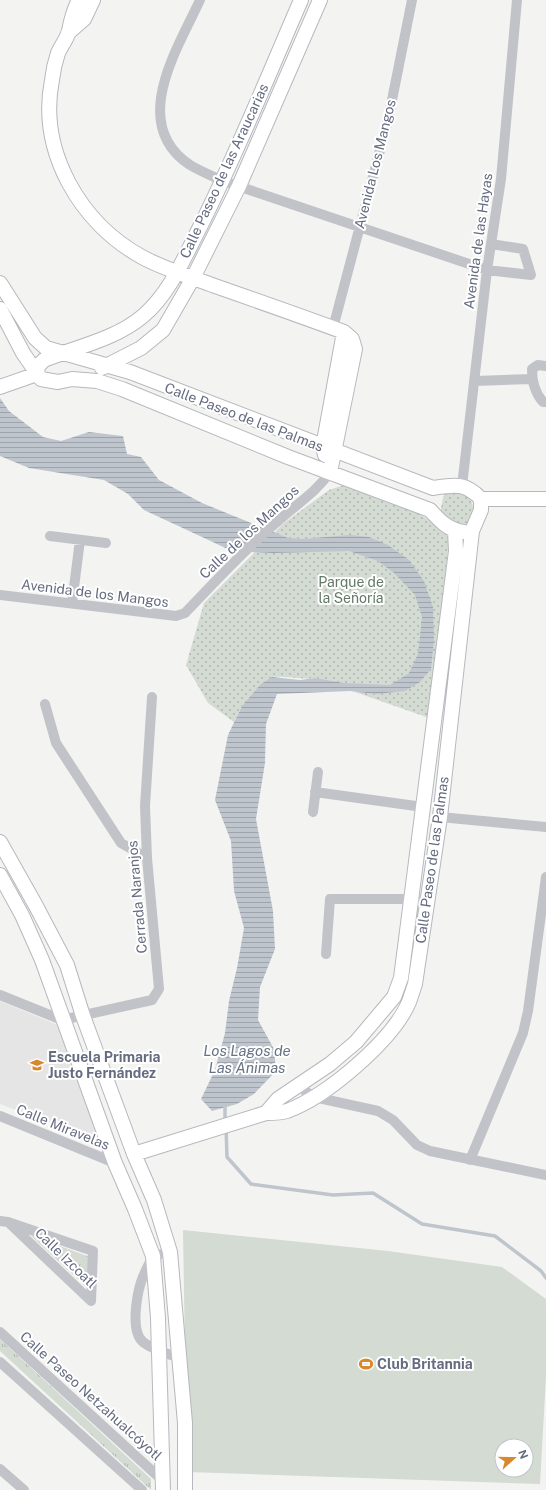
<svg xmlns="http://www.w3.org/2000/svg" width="546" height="1490" font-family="'Public Sans',sans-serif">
	<defs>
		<pattern id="grass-tufts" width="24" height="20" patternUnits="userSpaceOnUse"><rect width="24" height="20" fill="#d3dbd2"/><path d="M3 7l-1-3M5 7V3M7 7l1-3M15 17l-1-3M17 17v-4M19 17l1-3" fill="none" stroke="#afb6b0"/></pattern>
		<pattern id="park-dots" width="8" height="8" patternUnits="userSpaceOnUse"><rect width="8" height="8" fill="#d3dbd2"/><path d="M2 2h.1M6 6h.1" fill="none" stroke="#afb6b0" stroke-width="1.8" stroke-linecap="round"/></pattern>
		<pattern id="water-rules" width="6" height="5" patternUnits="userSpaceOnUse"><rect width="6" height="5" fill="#bfc5cd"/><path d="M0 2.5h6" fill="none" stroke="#9fa4ac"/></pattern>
	</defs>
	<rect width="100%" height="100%" fill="#f3f4f1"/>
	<path fill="#e4e5e4" d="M0,1001L60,1026L105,1144L0,1104Z"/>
	<path fill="url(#grass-tufts)" d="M30,1235L90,1257L87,1288Z
		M0,1339L151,1479V1490L0,1351Z"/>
	<path fill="url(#park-dots)" d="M347,484C383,497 418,510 449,533L441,641L432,719L315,678C300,680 287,676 272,677L242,706L234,722L208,703L186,665L204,603L284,523L329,490Z
		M444,493H463C473,501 475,506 472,519L466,524L456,523L440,513Z"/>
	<path fill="#d3dbd2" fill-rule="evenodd" d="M183,1230L388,1251L502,1267L546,1299V1377L540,1484L187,1472ZM502,1446H526V1470H502Z"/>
	<path fill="url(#water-rules)" d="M0,398L9,411L43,437L61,441L89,432L123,436L127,454L141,457L159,480L202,503L288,538L303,539L350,535L369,537L388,545L409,560L424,581L433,607L434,640L431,669L420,682L405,691L376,694L350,691L277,694L266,724L265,763L256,819L273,911L275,949L260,987L258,1020L274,1049L276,1071L254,1094L237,1104L212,1111L201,1099L215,1070L225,1033L229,1001L237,968L244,928L234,891L231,841L215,800L228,735L242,706L261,684L272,677L300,680L315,678L343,683L390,685L409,673L418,654L422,617L415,595L394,573L378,561L349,551L273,553L232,551L144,510L128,494L104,480L29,468L0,456Z"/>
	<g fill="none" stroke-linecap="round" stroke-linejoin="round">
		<path stroke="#bfc5cd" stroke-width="3.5" d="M225,1107V1122
			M226,1128L227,1157L251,1184L333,1195L373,1193L422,1224L495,1236L541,1271L546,1278"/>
		<defs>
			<path id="secondary" d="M79,0C73,11 71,20 69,31C67,39 61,46 58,53C55,62 53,71 52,80C38,151 80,223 142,257C164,269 191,277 215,286C258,301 301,316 344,332L352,339L355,349L330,472
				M68,33L84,19L93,0
				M0,283L35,338L46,348L130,372L433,488C454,485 465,482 481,499V510L472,531L440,817L415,984C413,990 411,996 409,1002C393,1040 326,1097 287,1111C281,1113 272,1113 266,1113L134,1154
				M0,309L23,353L41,379L58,382L72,379L97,381L122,389L288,457L430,510C440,521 448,530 464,532
				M102,368L141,348L163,330L193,278L239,186L320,0
				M37,374L38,366L44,360C77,347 116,339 143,316C170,293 184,258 200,227C237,153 268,76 301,0
				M0,387L37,374
				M325,455L323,447L344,332
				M481,499H546
				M0,842L36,906L67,965L83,1016L134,1154L154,1200L170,1252L185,1423V1490
				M0,875L22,915L42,960L115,1163L135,1209L153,1256L158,1318L163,1490
				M266,1113L278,1099L330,1064L356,1042L394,997L401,978L456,551L455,531"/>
		</defs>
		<use href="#secondary" stroke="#b6b8be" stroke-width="16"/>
		<path stroke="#c2c3c8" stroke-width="10" d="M200,0C178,48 128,124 190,165C200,171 212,176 223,181L487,270L531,275L523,249L491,244
			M333,328L388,120L412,0
			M546,366L538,365L532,369C532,381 535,393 543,402H546
			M475,381L532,379
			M462,486L487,270L501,179L517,0
			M50,536L106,543
			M0,595L176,616L185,613C215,582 244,550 277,522C295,505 316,493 330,472
			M72,603L80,540
			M45,704L56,743L121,843L147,858
			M315,792L423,807
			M313,812L318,772
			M440,817L546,827
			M326,954L330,899H410L427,902
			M0,995L62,1020L152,1000L159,989L147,858L145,806L152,697
			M298,1086L314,1097L378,1111L393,1120L417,1145L430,1151L546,1175
			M0,1116L115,1163
			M470,1160L523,1033L528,1011L546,877
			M0,1221L8,1222L93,1251L91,1301L8,1222
			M170,1252L153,1256C149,1264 144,1273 141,1282C137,1295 130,1331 143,1342C153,1350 168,1354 180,1358
			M0,1332L162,1480
			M0,1362L142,1490
			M0,1469L24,1490"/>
		<use href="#secondary" stroke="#fff" stroke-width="14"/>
	</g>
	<defs>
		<symbol id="school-bare" viewBox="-9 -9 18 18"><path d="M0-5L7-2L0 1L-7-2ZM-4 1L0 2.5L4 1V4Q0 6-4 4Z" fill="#d8882d" stroke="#fff" stroke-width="2.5" paint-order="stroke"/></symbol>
		<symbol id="stadium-bare" viewBox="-9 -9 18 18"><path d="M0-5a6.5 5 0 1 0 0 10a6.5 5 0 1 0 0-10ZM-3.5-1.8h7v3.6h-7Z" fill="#d8882d" stroke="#fff" stroke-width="2.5" paint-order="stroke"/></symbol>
	</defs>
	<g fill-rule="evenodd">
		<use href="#school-bare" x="27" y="1055" width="20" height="20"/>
		<use href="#stadium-bare" x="356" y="1354" width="20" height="20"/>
	</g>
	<g text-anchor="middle" stroke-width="4" stroke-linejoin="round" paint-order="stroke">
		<g font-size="14" fill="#656c80" stroke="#fff">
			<text transform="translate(375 164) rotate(-76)" y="5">Avenida Los Mangos</text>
			<text transform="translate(224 171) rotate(-65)" y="5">Calle Paseo de las Araucarias</text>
			<text transform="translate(478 241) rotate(-82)" y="5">Avenida de las Hayas</text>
			<text transform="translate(244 417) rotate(21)" y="5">Calle Paseo de las Palmas</text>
			<text transform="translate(249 532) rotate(-43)" y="5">Calle de los Mangos</text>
			<text transform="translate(95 593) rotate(7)" y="5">Avenida de los Mangos</text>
			<text transform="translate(432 860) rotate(-82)" y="5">Calle Paseo de las Palmas</text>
			<text transform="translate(137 897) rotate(-95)" y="5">Cerrada Naranjos</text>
			<text transform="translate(63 1127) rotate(22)" y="5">Calle Miravelas</text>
			<text transform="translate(66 1258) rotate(44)" y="5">Calle Izcoatl</text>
			<text transform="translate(91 1396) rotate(42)" y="5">Calle Paseo Netzahualcóyotl</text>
		</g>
		<g font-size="14" fill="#637865" stroke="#fff">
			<text x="351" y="587">Parque de<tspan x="351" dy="16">la Señoría</tspan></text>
		</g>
		<g font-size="14" font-weight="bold" fill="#656c80" stroke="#fff" text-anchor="start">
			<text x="48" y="1062">Escuela Primaria<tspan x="48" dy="16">Justo Fernández</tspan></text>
			<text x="377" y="1369">Club Britannia</text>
		</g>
		<g font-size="15" font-style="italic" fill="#667384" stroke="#fff">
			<text x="247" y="1056">Los Lagos de<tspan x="247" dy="17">Las Ánimas</tspan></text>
		</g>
	</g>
	<g transform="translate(514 1458) rotate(69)"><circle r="19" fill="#ffffff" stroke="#c1c4cc"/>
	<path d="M0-3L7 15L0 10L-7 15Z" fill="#d8882d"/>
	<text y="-6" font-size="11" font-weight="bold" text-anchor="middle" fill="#656c80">N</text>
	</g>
</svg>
